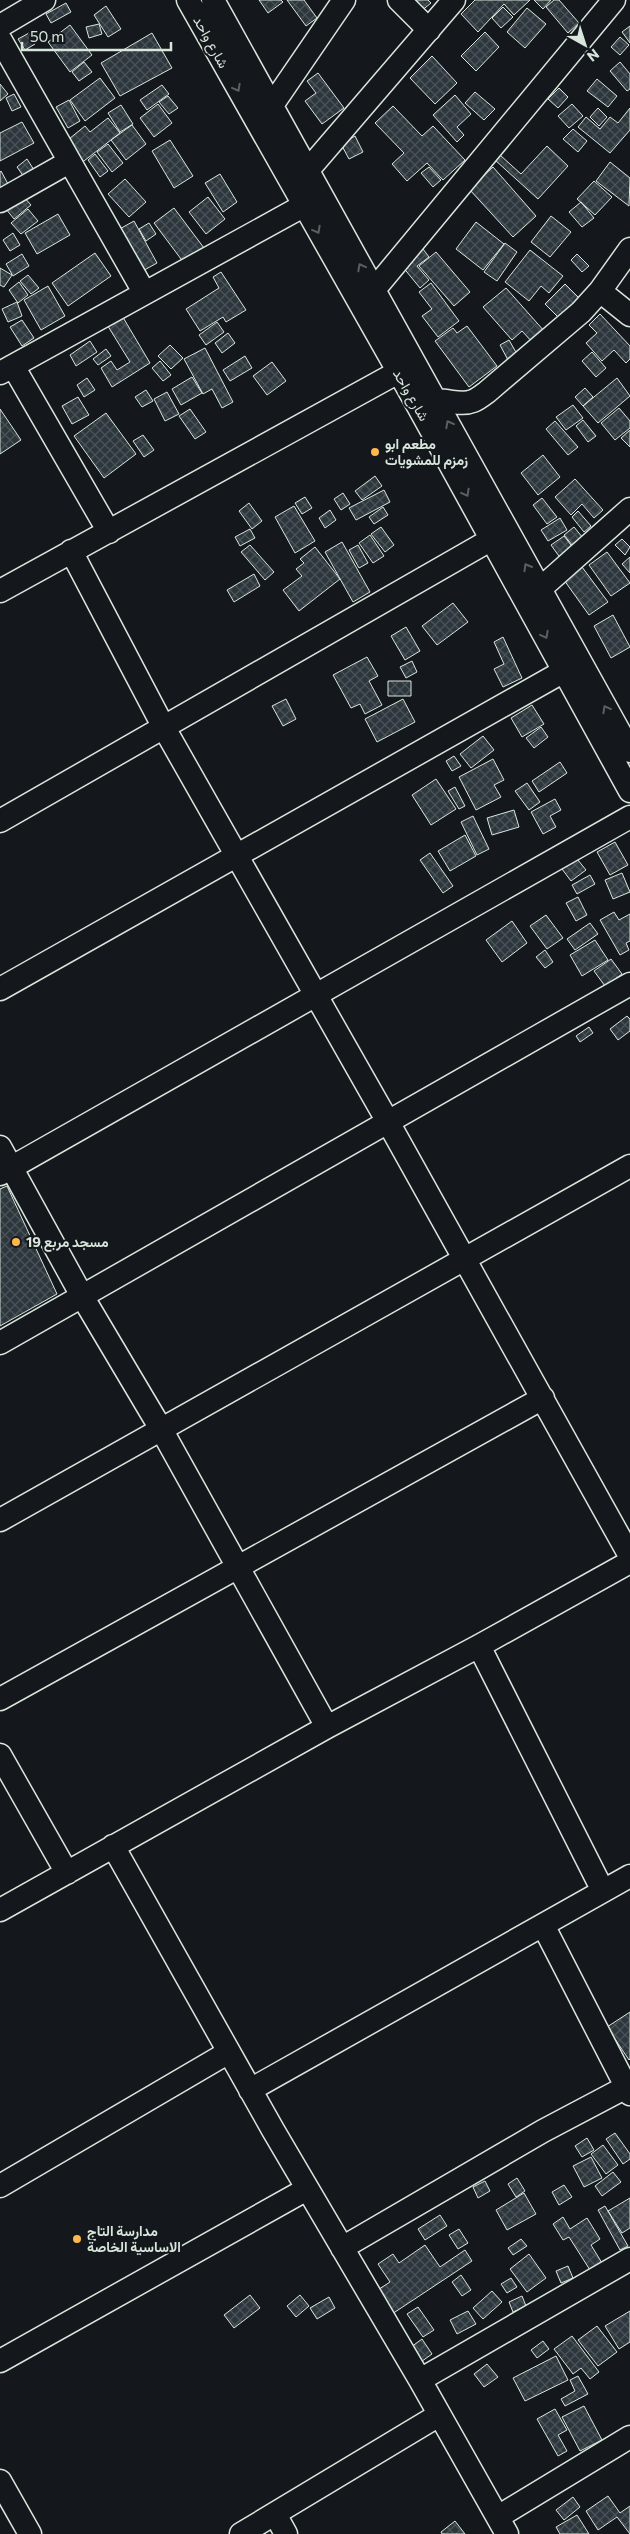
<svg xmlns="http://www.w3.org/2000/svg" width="630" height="2534" font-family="Commissioner,Vazirmatn,sans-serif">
	<defs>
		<pattern id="building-cross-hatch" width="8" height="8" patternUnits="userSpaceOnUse" patternTransform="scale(1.25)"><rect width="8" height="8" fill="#2c363c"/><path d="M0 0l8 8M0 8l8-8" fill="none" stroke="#4a5358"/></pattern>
	</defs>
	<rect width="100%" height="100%" fill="#14181c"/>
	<path fill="url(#building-cross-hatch)" stroke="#d8e6dc" d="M259,0H281L283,2L268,13Z
		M287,0H304L317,18L306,26Z
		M401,0H428L431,3L415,16Z
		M475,0H530L514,15L504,4L478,32L461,14Z
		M534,0H551L543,9Z
		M554,0H559L579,23L568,33L546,7Z
		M66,3L71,12L51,23L46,14Z
		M106,6L121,29L108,37L94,15Z
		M503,7L513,17L501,28L492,18Z
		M527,8L546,24L525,48L507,32Z
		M99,24L102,34L89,38L86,27Z
		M70,25L92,55L70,72L48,42Z
		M630,26V43L622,32Z
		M485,32L499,47L476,71L461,56Z
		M29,33L35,44L25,50L18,39Z
		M152,33L172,68L120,96L101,63Z
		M620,37L629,45L620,55L611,47Z
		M432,56L457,83L435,104L410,78Z
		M84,62L92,72L79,81L72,72Z
		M620,62L630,74V89L627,91L610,71Z
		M318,73L344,108L322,124L305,101L316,93L307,81Z
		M100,78L115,98L85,121L70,100Z
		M597,79L617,96L608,107L587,91Z
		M0,84L8,94L0,101Z
		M162,85L169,94L147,110L140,100Z
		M559,88L568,97L558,108L548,99Z
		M475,92L495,109L484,120L465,103Z
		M14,94L21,107L12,111L6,98Z
		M455,95L471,114L457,127L464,135L457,142L433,115Z
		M168,96L178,108L169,114L159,102Z
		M69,100L80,121L68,128L56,107Z
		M158,104L172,123L154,137L140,118Z
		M572,104L583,116L569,128L558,116Z
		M121,105L133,124L120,132L108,113Z
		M393,106L422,136L433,126L465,160L443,180L427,163L407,181L392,164L404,153L375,123Z
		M598,108L607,117L599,126L590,117Z
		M630,108V130L610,153L578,127L586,117L600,129L610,117L618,123Z
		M108,118L120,133L80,164L64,143L85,126L90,132Z
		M22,122L34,143L0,161V133Z
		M132,125L146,144L126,160L111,140Z
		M573,129L587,141L578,152L563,139Z
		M355,136L363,152L349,159L341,144Z
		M170,140L193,176L174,188L152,151Z
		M108,144L123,163L112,172L97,152Z
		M547,146L568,166L538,199L495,160L500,155L521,174Z
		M95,154L108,171L100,177L88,160Z
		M27,159L34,170L24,177L17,167Z
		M610,162L630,178L629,206L596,181Z
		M429,167L441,180L433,187L421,173Z
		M493,167L536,216L513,237L469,189Z
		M1,171L8,184L0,188V172Z
		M220,174L237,202L223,212L205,183Z
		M125,179L146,202L129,217L108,194Z
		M594,181L612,197L595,215L577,199Z
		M23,196L31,205L14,219L6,209Z
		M208,197L225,219L206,234L189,212Z
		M581,202L594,218L582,227L569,212Z
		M174,208L207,252L187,267L154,223Z
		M28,209L38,221L21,234L11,223Z
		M58,214L70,235L37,254L25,233Z
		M551,216L571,232L550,257L531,242Z
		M134,221L157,263L139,273L116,231Z
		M476,222L504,244L483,270L456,249Z
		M149,223L156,234L146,241L139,229Z
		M13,233L20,245L10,251L3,240Z
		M505,243L517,252L497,281L484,272Z
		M423,249L429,257L417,266L429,280L420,288L402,266Z
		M530,250L563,276L549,293L541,286L529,301L505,282Z
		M436,252L470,292L454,306L419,266Z
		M95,253L111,276L68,306L52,283Z
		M22,254L29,266L13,276L6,264Z
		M577,254L589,266L582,272L571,260Z
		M0,268L12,275L4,287L0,285Z
		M221,272L246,310L226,322L223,317L200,331L186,309L219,288L213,277Z
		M28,275L39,288L31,294L20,281Z
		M19,282L28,295L18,303L9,290Z
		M431,283L459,321L438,337L422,316L432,309L419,292Z
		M565,284L580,299L559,318L545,304Z
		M48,286L65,316L41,330L24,300Z
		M506,288L545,332L533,343L522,331L512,340L483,307Z
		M17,302L22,316L8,322L2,309Z
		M121,314L150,363L112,387L101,368L111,361L117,370L130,362L106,323Z
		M600,314L630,346V359L626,363L614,350L602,361L586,343L597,333L589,325Z
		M22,320L34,338L22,346L10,327Z
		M217,322L224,332L206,345L199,335Z
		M467,326L497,366L469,387L435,341L453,328L457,333Z
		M228,333L235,343L222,353L215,343Z
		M509,340L517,354L508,360L500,345Z
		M90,341L97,352L76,366L70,355Z
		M170,345L183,358L171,369L158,356Z
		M205,348L233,402L222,408L212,389L203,394L184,359Z
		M106,349L111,356L98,365L93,359Z
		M592,352L606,368L596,377L582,361Z
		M245,356L252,368L230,381L223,370Z
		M160,361L171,375L163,381L152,368Z
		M272,362L286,381L267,395L253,376Z
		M192,377L202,393L181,405L172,389Z
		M87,378L95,390L84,397L77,385Z
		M617,378L630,396L598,423L583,406Z
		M585,388L593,397L583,406L575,397Z
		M146,390L153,401L142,407L135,397Z
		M167,392L179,414L165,421L154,399Z
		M78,397L89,415L72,424L62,406Z
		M573,405L583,418L566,430L556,417Z
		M619,408L630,421V428L615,440L601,423Z
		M0,409L21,440L0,454Z
		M190,409L206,432L195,439L179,416Z
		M106,413L136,454L104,478L74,436Z
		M583,420L596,436L588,442L576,426Z
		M555,421L578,447L568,455L546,429Z
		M630,430V447L621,438Z
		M143,435L154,450L144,457L133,441Z
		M543,455L560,477L538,495L521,473Z
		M375,476L382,486L362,500L355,491Z
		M575,479L603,510L594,518L582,504L571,515L555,497Z
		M384,490L390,502L356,520L349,508Z
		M343,493L350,504L341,510L334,499Z
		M305,497L312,508L302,514L295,503Z
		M542,498L557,517L547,524L533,505Z
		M249,503L262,521L252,529L239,511Z
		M294,506L315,541L295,553L275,517Z
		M383,507L388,515L374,524L369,517Z
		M330,510L336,520L325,528L319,518Z
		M578,511L591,526L584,532L572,517Z
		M560,518L567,530L548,541L541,530Z
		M381,527L394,545L385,552L371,534Z
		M574,527L583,538L573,546L564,535Z
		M250,529L255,538L240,546L235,537Z
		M370,535L384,556L373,563L359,543Z
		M564,536L574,549L561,559L551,545Z
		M622,539L630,547L625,555L615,545Z
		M342,542L370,592L353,602L325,552Z
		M250,545L274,572L265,580L241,552Z
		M358,545L368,563L359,568L349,550Z
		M315,547L340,579L299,611L283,590L302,576L296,569L304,563L300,559Z
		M607,552L630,583L611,596L589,565Z
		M630,557V573L622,564Z
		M582,567L608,602L589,615L564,580Z
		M254,574L260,586L234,602L227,590Z
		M453,603L468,622L437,645L422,626Z
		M613,615L630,647L611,658L594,626Z
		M406,627L420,651L405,660L391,636Z
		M503,637L522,678L503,687L494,669L504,664L494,642Z
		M367,657L378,676L369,681L382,705L365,714L360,704L351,708L333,675Z
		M412,661L417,672L406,678L400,667Z
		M388,681H411V696H388Z
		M286,699L296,719L283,726L272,706Z
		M403,699L415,722L377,742L365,719Z
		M532,705L544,724L522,737L511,718Z
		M541,727L548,737L534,748L526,738Z
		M483,736L494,750L471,768L460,754Z
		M454,756L461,766L452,771L446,761Z
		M493,759L504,780L494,785L501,797L476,810L459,777Z
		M560,762L567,773L539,792L532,781Z
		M436,779L456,809L431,825L412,795Z
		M527,783L540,802L529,810L515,791Z
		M455,787L465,806L459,809L448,791Z
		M555,799L561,810L550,816L556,827L543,834L531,812Z
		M514,810L519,827L492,835L487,818Z
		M473,816L489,849L477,855L461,822Z
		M465,835L476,856L450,871L438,851Z
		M615,842L628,865L610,875L597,852Z
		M430,853L453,886L443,893L420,860Z
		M573,854L586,870L571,881L559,865Z
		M622,873L630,892L613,899L605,880Z
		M590,875L595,884L577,894L572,885Z
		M578,897L587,915L576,921L566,903Z
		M614,912L619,920L630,914V941L626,943L629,950L620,955L600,920Z
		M546,915L563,938L547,949L530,926Z
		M512,921L527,943L502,962L486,940Z
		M590,923L598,934L575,950L567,939Z
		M595,940L608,960L582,976L570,955Z
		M545,950L553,962L545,968L536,957Z
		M611,959L622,974L605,986L594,971Z
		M627,1016L630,1019V1031L618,1040L610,1029Z
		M589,1027L593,1033L580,1042L576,1036Z
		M7,1186L57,1294L0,1326V1189Z
		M630,2012V2059L629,2060L607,2027Z
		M615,2133L630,2154V2159L623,2164L606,2139Z
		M587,2138L594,2150L582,2157L575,2146Z
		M603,2145L618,2165L606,2174L591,2154Z
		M591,2157L602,2178L584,2187L573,2166Z
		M613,2172L621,2182L602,2196L595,2186Z
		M517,2178L525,2191L516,2197L508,2184Z
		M485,2181L490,2191L478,2198L473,2187Z
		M564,2185L572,2197L559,2205L552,2192Z
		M524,2193L536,2214L507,2230L496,2210Z
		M630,2198V2228L622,2233L608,2211Z
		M605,2206L628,2246L620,2250L598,2210Z
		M440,2215L447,2226L425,2240L418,2229Z
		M563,2217L570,2229L587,2218L600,2239L591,2245L602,2263L590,2270L569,2237L563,2240L553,2224Z
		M459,2229L468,2243L458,2249L449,2235Z
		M521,2239L527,2246L513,2255L508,2248Z
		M425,2245L440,2267L465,2250L472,2261L389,2316L373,2293L390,2282L378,2264L393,2254L399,2263Z
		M529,2254L546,2278L527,2292L510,2269Z
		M568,2266L573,2278L561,2283L556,2271Z
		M461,2275L471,2290L462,2296L452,2282Z
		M511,2278L517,2287L507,2293L501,2284Z
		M492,2291L502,2302L483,2319L473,2308Z
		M250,2295L260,2308L234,2328L224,2315Z
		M300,2295L309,2306L296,2317L287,2306Z
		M522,2296L526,2306L513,2312L509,2302Z
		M329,2297L335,2308L317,2319L310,2308Z
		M418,2307L434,2330L423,2337L407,2314Z
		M468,2311L476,2324L457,2334L450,2320Z
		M630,2311V2342L619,2349L605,2326Z
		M597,2326L617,2352L598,2366L578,2340Z
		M572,2336L599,2372L590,2379L581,2368L573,2374L554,2349Z
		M422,2339L432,2354L418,2364L407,2350Z
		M543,2341L549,2349L537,2358L531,2350Z
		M556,2356L568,2380L525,2401L513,2378Z
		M487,2364L498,2377L484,2387L474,2374Z
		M578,2376L588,2394L565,2406L561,2399L575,2391L570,2380Z
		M584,2406L602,2440L580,2451L562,2417Z
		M555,2409L567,2430L558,2435L567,2451L558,2456L537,2419Z
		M608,2496L620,2513L630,2506V2534L617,2517L598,2530L586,2511Z
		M573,2497L580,2507L564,2520L556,2510Z
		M577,2515L589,2534H560L556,2527Z
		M455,2521L465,2534H442L441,2532Z"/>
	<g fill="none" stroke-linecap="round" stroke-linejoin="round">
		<defs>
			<path id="minor" d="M188,0L418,406L630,791
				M213,0L630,751
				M399,0L429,30
				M0,26L44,0
				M0,39L144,292
				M264,117L344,0
				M308,170L454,0
				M0,201L69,162
				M373,291L614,0
				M600,291L630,315
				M13,366L109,532
				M0,373L303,206
				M425,403C444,396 458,407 473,401C478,399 483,395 487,392L581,312L600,291L630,249
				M71,551L163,726L388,1122L630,1556
				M540,589L630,509
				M0,591L411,365
				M0,821L492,539
				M0,989L564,671
				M0,1147L82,1296L161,1429L327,1727
				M0,1174L630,817
				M0,1343L630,984
				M0,1520L630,1166
				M479,1646L603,1891
				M0,1699L543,1398
				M0,1755L67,1873
				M113,1846L273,2130L420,2380L507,2534
				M0,1910L327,1727L479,1646L630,1562
				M543,1925L630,2094
				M250,2090L630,1876
				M0,2186L229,2052
				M342,2248L543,2131L630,2085
				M0,2361L307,2189
				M420,2380L630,2259
				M0,2481L30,2534
				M275,2514L286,2534
				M498,2517L630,2437
				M241,2534L439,2415"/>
		</defs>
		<use href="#minor" stroke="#d8e6dc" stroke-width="25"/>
		<use href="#minor" stroke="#14181c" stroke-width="22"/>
	</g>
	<defs><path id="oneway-chevron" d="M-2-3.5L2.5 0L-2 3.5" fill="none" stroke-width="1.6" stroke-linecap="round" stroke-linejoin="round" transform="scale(1.25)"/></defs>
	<g stroke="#59605f">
		<use href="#oneway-chevron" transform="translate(237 88) rotate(61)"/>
		<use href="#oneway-chevron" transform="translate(317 230) rotate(61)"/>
		<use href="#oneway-chevron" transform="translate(361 267) rotate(-118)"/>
		<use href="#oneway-chevron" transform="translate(449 424) rotate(-118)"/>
		<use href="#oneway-chevron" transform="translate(466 493) rotate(61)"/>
		<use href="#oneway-chevron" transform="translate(527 567) rotate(-120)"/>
		<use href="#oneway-chevron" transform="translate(545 635) rotate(62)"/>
		<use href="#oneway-chevron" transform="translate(606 709) rotate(-119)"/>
	</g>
	<g fill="#ffb74d" stroke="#14181c" stroke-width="2">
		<circle cx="375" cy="452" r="5"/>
		<circle cx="16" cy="1242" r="5"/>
		<circle cx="77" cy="2239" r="5"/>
	</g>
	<g text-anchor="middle" stroke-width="4" stroke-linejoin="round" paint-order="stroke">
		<g font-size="14" fill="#d8e6dc" stroke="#14181c">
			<text transform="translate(211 42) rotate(61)" y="5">شارع واحد</text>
			<text transform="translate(411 395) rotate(60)" y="5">شارع واحد</text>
		</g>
		<g font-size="14" font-weight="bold" fill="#d8e6dc" stroke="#14181c" text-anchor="start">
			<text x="385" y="449">مطعم ابو<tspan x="385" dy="16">زمزم للمشويات</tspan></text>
			<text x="26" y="1247">مسجد مربع 19</text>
			<text x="87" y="2236">مدارسة التاج<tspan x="87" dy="16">الاساسية الخاصة</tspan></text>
		</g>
	</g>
	<g transform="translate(585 45) rotate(141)" stroke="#14181c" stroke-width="4" paint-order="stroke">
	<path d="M0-4L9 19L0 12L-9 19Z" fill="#d8e6dc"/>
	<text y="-8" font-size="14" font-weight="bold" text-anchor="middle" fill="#d8e6dc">N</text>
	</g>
	<path d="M22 42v8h149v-8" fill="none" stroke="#d8e6dc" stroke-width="2.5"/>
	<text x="30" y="42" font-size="15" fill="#d8e6dc" stroke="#14181c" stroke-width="4" paint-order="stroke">50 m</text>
</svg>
